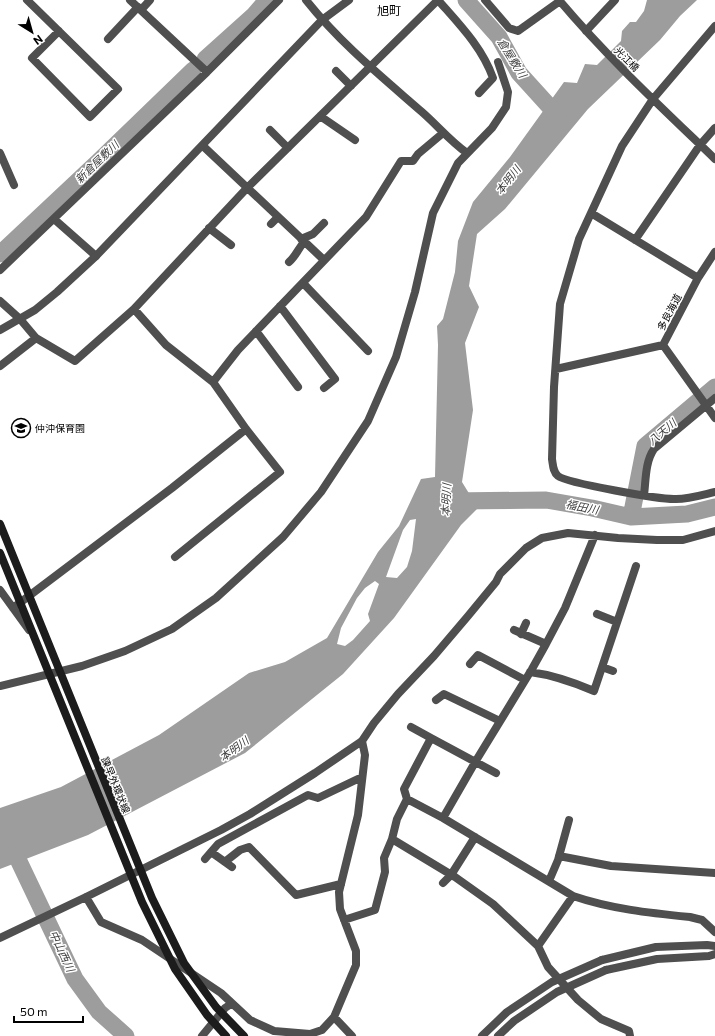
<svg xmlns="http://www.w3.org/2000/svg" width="715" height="1036" font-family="Commissioner,'Noto Sans JP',sans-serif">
	<rect width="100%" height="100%" fill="#fff"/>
	<path fill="#9d9d9d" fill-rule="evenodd" d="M647,0H697L680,16L660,40L588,109L505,209L477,234L469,286L479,307L465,343L473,410L462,482L478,508L461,525L394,618L343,674L245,753L88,835L0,869V808L61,787L159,735L249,673L285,662L327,638L378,552L399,526L421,479L435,477L438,345L437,326L443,319L455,272L458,241L473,202L510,157L564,82L577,83L585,64L597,65L621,41L622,31L630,22H636L644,11ZM416,519L412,551L407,567L397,578L386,577L403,530L410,520ZM375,581L379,584L368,614L370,621L353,640L345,646L337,644L341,628L357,598L365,588Z"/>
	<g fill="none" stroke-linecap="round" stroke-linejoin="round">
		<path stroke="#9d9d9d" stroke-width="17" d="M466,0L499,37L519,73L558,116
			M205,59L254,15L267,0
			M0,254L98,162L193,70
			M450,501L546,500L592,508L631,517L687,514L715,507
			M631,517L645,446L715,387
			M15,853L75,979L99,1012L126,1036"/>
		<path stroke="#4f4f4f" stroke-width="8" d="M27,0L118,89L90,117L32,58L59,31
			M130,0L207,72
			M306,0C340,43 382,77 422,112C438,126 450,141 467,153
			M438,0C459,24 482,47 493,78L479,93
			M485,0L509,28L518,31L560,1
			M559,0C607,57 661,107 715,159
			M141,10L150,0
			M715,26L653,99L622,146L579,239L560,304L554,387L552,459C553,465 553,472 558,476C567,483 662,500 676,499C689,499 702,495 715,492
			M586,31L615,0
			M108,39L138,7
			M336,71L351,86
			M320,116L355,140
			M270,130L288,148
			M203,146L324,260
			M0,153L14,185
			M591,213L698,278
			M54,219L96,256
			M271,224L278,217
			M209,228L231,245
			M301,239L313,234L324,223
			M635,240L700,145L715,128
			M715,252L698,278L663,345L715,418
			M289,262C296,256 298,249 304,242
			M0,270L207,72L279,0
			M303,283L368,351
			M0,301L20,319L36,338L75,361L134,309L247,188L438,0
			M280,306L335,379L324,388
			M134,309L166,345L213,382L246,429L280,472L175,557
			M256,331L298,387
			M0,366L36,338
			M556,369L663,345
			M213,382L238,350L366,217L401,161H413L418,154L443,133
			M644,495C646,480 645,462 654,449L715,398
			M0,590L29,630
			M13,608L172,488L246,429
			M597,614L617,622
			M514,630L546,644
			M521,634L526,623
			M470,664L478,655L525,680
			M602,667L613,671
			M530,672C553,675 573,682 594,691L636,566
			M0,686L82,666L125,651L172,629L216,598L283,537L321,492L368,421L396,357L415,292L433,213L458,163L492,128L506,107L508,92L498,62
			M436,700L444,694L500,721
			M411,727L431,738
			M407,799L404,789L431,738L496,773
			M443,818L477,759L532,669L546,644L565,608L595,535
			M392,839L455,877L493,904L538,946L573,896
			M211,852L232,867
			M559,856L611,866L715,873
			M205,859L218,844L308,795L318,798L362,777
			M226,861L240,850L249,847L296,895L341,884
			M549,881L558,860L569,820
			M443,883L451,875L475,837
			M86,897L101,922L142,940L221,993L250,1020L274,1031L310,1034L322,1030L334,1017L356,965V951L340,909L339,892L358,815L365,755L362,741
			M344,920L375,910L385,872L384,858L392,839L397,819L407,799L443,818L573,896C611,909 650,913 690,917L702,920L715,932
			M0,938L86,897L221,830L250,814L315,773L362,741L374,723L398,694L434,656L468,616L496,582L500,574L526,548L542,538L568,533L618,538L657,540H683L715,531
			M538,946L548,967L578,1000L601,1019L629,1031L630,1036
			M334,1017L352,1036
			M202,1036L225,1008L231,1004"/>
		<path stroke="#4f4f4f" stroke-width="8" d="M0,330L35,310L57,292L96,256L322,20L349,0
			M602,960L656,947L707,945L715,946
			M606,970L657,959L709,956L715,954"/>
		<path stroke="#4f4f4f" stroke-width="8" d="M482,1036L507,1012L552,982L602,960
			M498,1036L514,1021L557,992L606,970"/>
		<path stroke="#1c1c1c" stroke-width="8" d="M0,524L152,898L184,963L216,1007L244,1036
			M0,553L142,902L175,969L207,1015L226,1036"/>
	</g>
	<defs>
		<symbol id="school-ring" viewBox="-11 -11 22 22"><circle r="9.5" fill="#fff" stroke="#000" stroke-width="1.5"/><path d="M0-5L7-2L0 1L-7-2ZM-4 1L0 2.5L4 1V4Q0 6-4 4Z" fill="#000"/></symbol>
	</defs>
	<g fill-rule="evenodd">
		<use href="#school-ring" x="10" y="417" width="22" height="22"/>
	</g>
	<g text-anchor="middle" stroke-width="3" stroke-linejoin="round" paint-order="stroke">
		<g font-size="10" fill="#000" stroke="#fff">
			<text transform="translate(627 59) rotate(45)" y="4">光江橋</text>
			<text transform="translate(669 312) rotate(-62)" y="4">多良海道</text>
			<text transform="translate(116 785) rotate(68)" y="4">諫早外環状線</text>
		</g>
		<g font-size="10" fill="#000" stroke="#fff" text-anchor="start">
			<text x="35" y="432">仲沖保育園</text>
		</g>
		<g font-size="11" font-style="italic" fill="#3e3e3e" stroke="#fff">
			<text transform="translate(512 58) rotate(58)" y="4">倉屋敷川</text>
			<text transform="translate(97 162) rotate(-44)" y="4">新倉屋敷川</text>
			<text transform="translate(508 180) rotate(-52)" y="4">本明川</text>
			<text transform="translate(662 432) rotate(-40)" y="4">八天川</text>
			<text transform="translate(446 500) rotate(-87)" y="4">本明川</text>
			<text transform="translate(582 507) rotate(11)" y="4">福田川</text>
			<text transform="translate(234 749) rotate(-36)" y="4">本明川</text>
			<text transform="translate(62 951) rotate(65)" y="4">中山西川</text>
		</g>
		<g font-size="12" fill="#000" stroke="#fff">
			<text x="389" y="15">旭町</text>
		</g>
	</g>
	<g transform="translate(32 32) rotate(143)" stroke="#ffffff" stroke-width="3" paint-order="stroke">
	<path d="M0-3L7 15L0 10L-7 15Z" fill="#000000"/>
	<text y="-6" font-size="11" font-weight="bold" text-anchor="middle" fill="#000000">N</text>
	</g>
	<path d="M14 1016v6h69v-6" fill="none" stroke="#000000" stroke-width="2"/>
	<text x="20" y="1016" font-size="12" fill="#000000" stroke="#ffffff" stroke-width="3" paint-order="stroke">50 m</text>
</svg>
